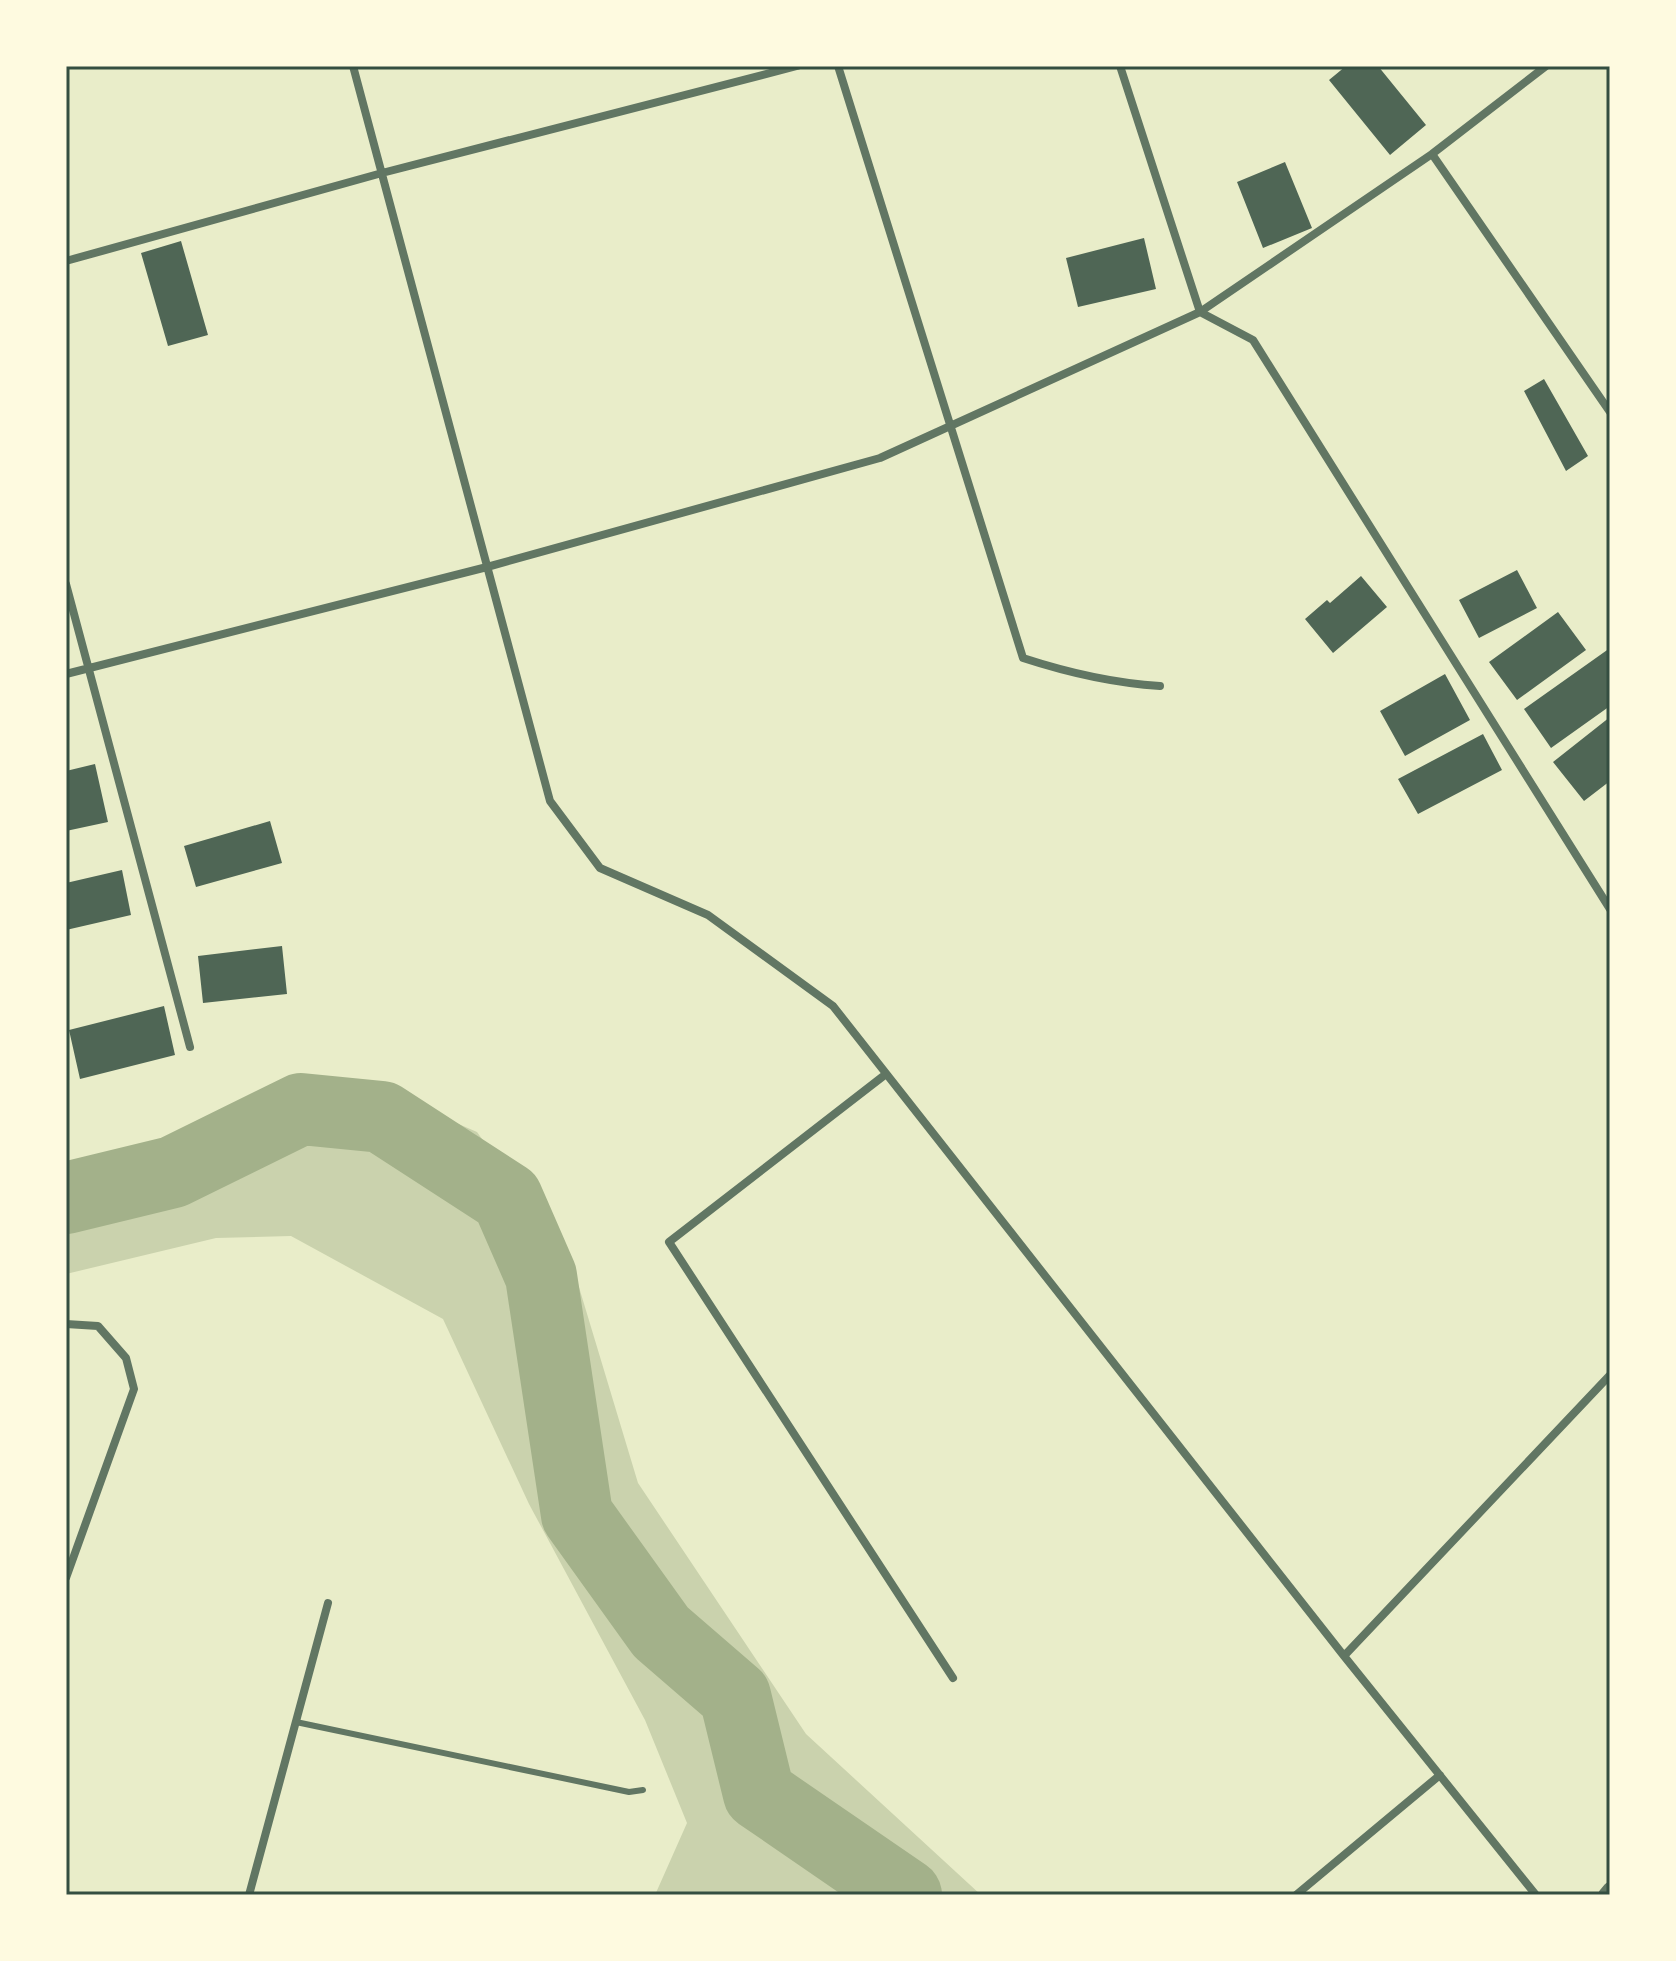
<svg xmlns="http://www.w3.org/2000/svg" width="1676" height="1961" font-family="'Exo 2',sans-serif">
	<rect width="100%" height="100%" fill="#e9edc9"/>
	<path fill="#cad2ad" d="M357,1080L477,1132L572,1264L638,1483L806,1734L981,1895H655L687,1823L645,1720L529,1504L443,1319L291,1236L216,1238L66,1274V1167L123,1157L294,1094Z"/>
	<g fill="none" stroke-linecap="round" stroke-linejoin="round">
		<path stroke="#a3b18a" stroke-width="72" d="M66,1198L173,1172L301,1109L382,1117L507,1198L541,1276L577,1515L661,1632L735,1696L759,1794L906,1895"/>
	</g>
	<path fill="#4f6655" d="M1346,66H1378L1426,125L1390,155L1329,80Z
		M1285,162L1312,228L1263,248L1237,182Z
		M1144,238L1156,289L1078,307L1066,258Z
		M181,241L208,335L168,346L141,253Z
		M1544,379L1588,456L1566,471L1524,391Z
		M1517,570L1537,608L1479,638L1459,600Z
		M1361,576L1387,607L1333,653L1305,619L1327,600L1330,603Z
		M1558,612L1586,650L1517,700L1489,662Z
		M1610,648V706L1551,748L1524,709Z
		M1445,674L1470,720L1405,756L1380,711Z
		M1610,717V781L1584,801L1553,762Z
		M1483,734L1502,770L1418,814L1398,779Z
		M95,764L108,822L66,831V771Z
		M270,821L282,863L196,887L184,846Z
		M122,870L131,915L66,930V883Z
		M282,946L287,994L203,1003L198,956Z
		M164,1006L175,1055L80,1079L69,1030Z"/>
	<g fill="none" stroke-linecap="round" stroke-linejoin="round">
		<path stroke="#617663" stroke-width="6" d="M296,1722L629,1792L643,1790"/>
		<path stroke="#617663" stroke-width="8" d="M353,66L550,801L600,868L708,915L833,1006L1344,1656L1536,1895
			M838,66L1023,658C1069,673 1112,683 1160,686
			M1120,66L1200,312L1253,340L1610,909
			M1432,154L1610,412
			M66,261L382,173L797,66
			M66,584L190,1047
			M66,674L487,567L880,458L1200,312L1432,154L1546,66
			M886,1074L669,1242L953,1678
			M66,1324L98,1326L126,1358L134,1389L66,1578
			M1344,1656L1610,1375
			M249,1895L328,1603
			M1296,1895L1440,1775"/>
		<path stroke="#617663" stroke-width="14" d="M1605,1895L1610,1889"/>
	</g>
	<rect width="1676" height="1961" fill="none" stroke="#fefae0" stroke-width="136"/>
	<rect x="68" y="68" width="1540" height="1825" fill="none" stroke="#344e41" stroke-width="3"/>
</svg>
